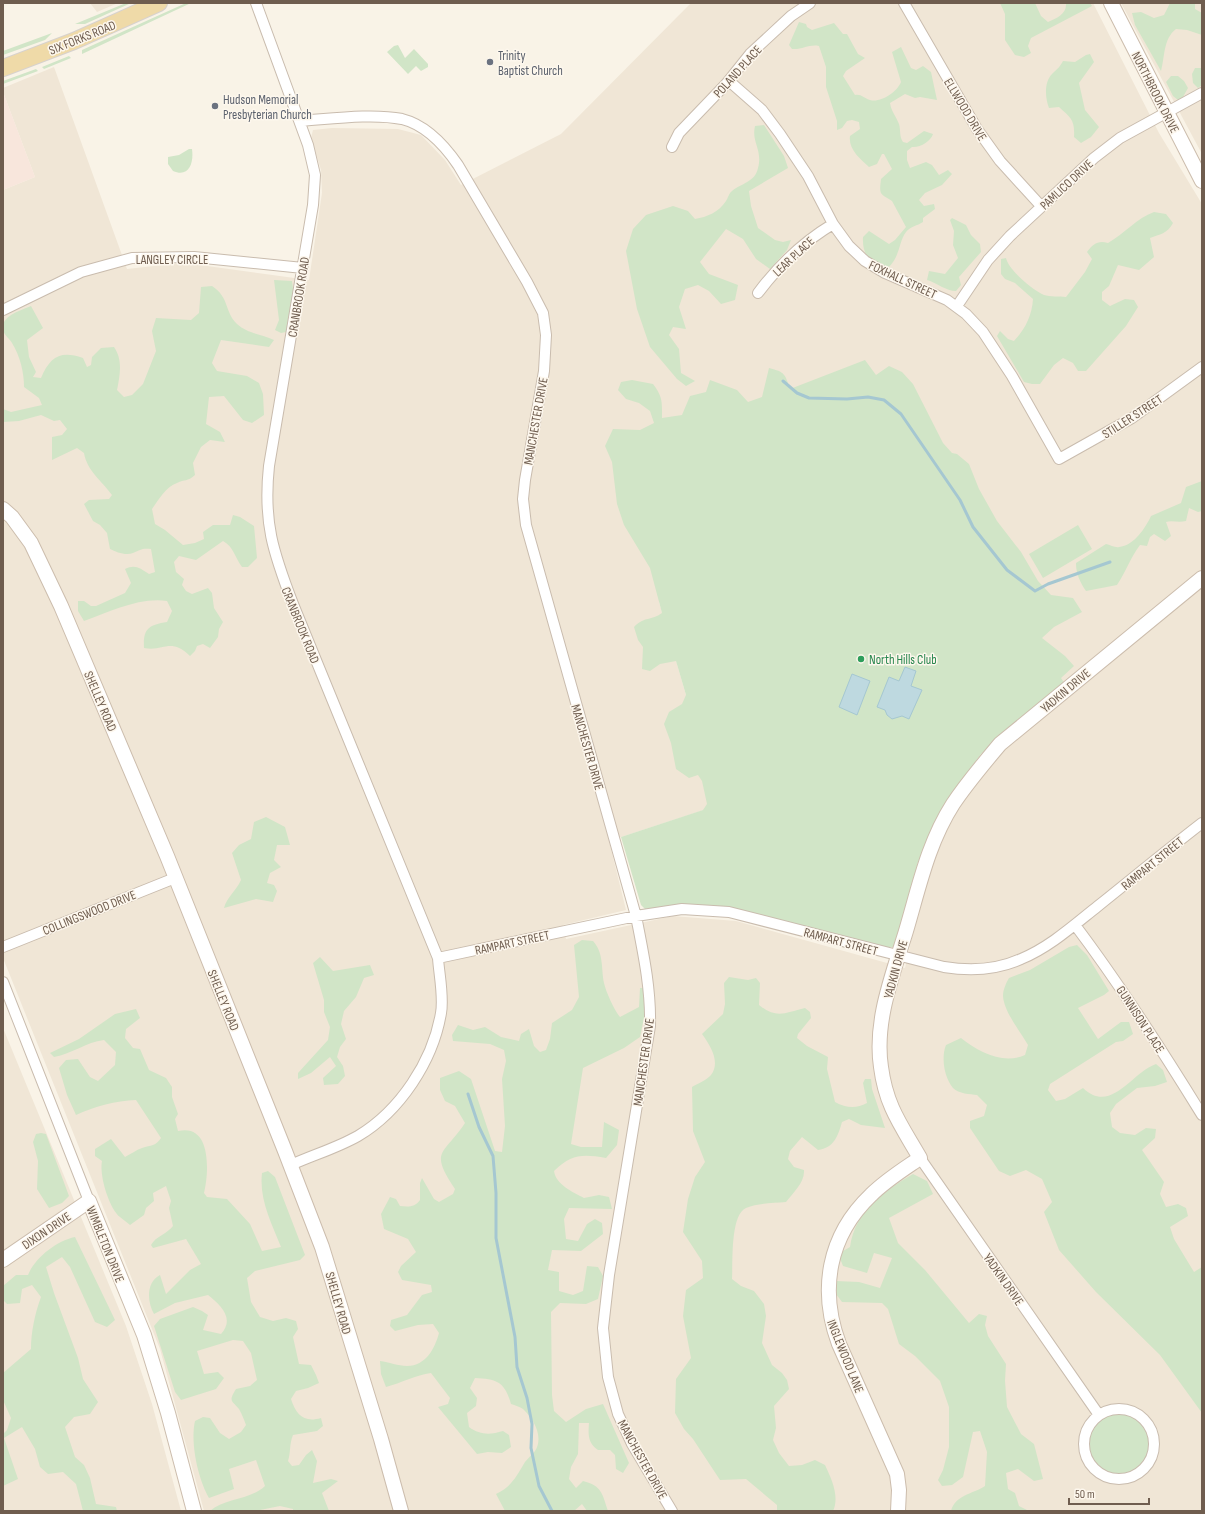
<svg xmlns="http://www.w3.org/2000/svg" width="1205" height="1514" font-family="'Sofia Sans Condensed',sans-serif">
	<rect width="100%" height="100%" fill="#f9f3e7"/>
	<path fill="#f0e6d6" fill-rule="evenodd" d="M90,3H118L97,12Z
		M691,3H1093L1159,133L1202,204V1511H204L160,1349L3,958V190L35,177L3,92V88L54,67L127,269L172,264L200,265L309,280L322,193L321,170L311,138L313,130L332,128L398,129L421,135L445,160L461,185L561,134ZM659,602L1072,694L998,753L972,783L945,834L923,888L905,968L736,921L673,916L566,939L563,925L626,910L609,841L710,808L706,764Z
		M1121,3H1202V154Z
		M3,1028L126,1326L152,1404L181,1511H3Z"/>
	<path fill="#f8e6dc" d="M3,92L35,177L3,190Z"/>
	<path fill="#d1e5c7" d="M126,3H131L85,24H75Z
		M186,3H191L82,54V50Z
		M1000,3H1035L1041,16L1048,22C1057,18 1067,14 1066,3H1090L1092,6L1031,38L1028,46L1031,53L1024,57L1015,55L1005,40V14Z
		M1170,3H1197L1195,4V9L1202,13V35L1187,30L1176,29C1163,39 1165,57 1161,71L1135,25L1132,13L1141,12L1154,18L1164,15Z
		M799,22L806,24L807,27L812,30L834,23L843,34H847L858,54L865,58L846,71L843,76L855,95C862,94 863,98 870,100C881,103 897,92 901,82L892,52L901,47L911,68L916,70L923,66L931,72L937,100L920,97L915,98L905,94L890,103C891,111 896,116 899,124C901,131 899,136 903,142L907,143L924,131L933,134C931,141 920,148 912,147L907,151V160L910,168L926,162L932,165L939,175L948,170L952,174L942,185L925,193L919,200L924,206L934,204L935,209L923,218V222C917,226 911,226 906,232C898,243 901,255 888,268C870,264 862,255 863,237L869,231L889,244L895,240L906,227L892,201C880,193 879,196 881,179L892,169L884,154H882L877,164L869,167C860,159 848,149 850,136L860,129L859,122L852,120L847,121L842,128L837,130V121L826,87V67L819,46C809,44 802,50 792,49L789,45Z
		M52,33L45,40L3,55V51Z
		M398,45L405,58L414,49L428,64V67L421,71L416,66L408,74L387,52L394,46Z
		M1090,54L1094,62L1079,83L1085,110L1099,127L1091,137L1081,143L1074,137C1075,120 1071,118 1059,107L1049,108C1045,98 1044,82 1052,74C1057,69 1060,67 1063,61L1075,62L1086,55Z
		M69,56L71,58L44,69L42,67Z
		M1195,68H1202V85L1198,88L1193,83L1192,74Z
		M36,69L38,71L3,84V81Z
		M1171,76H1178L1184,81L1188,88L1183,97L1178,100L1173,96L1166,82Z
		M764,125L784,156L788,168L749,191L751,206L758,228L775,240L783,242L791,240L787,250L770,269L756,259L743,239L726,229L700,262L709,274L738,285L735,300L721,304L709,291L698,285L685,289L679,307L686,329L673,327L669,335L679,349L681,373L695,381L686,386L677,379L650,347L637,309L626,251L633,229L646,215L673,206L688,211L695,219C707,217 719,212 726,201C728,198 729,193 732,191C742,183 755,182 758,168C763,150 751,142 755,126Z
		M189,149H192C194,163 189,178 173,171L168,164V157L179,155Z
		M1154,212L1166,214L1173,223C1167,234 1160,234 1150,238L1154,257L1139,270L1118,265L1109,286L1102,292V300L1110,306L1125,299L1134,300L1138,307L1126,326L1086,371H1078L1073,363L1063,358L1054,365L1040,384H1032L1024,382L997,336L1000,331L1008,339L1014,341C1025,329 1032,316 1033,299L1015,283L1005,279L1001,274V259L1006,258C1008,269 1032,290 1044,295C1050,297 1059,296 1066,297L1085,272L1092,259L1087,252C1093,244 1098,240 1108,243C1124,234 1137,218 1154,212Z
		M952,218L966,225L971,235L980,244L981,252L959,277L961,285L956,291C946,291 937,283 927,280L929,271L945,274L958,258L953,245L954,231L950,220Z
		M274,280L292,281L294,296L286,332L281,333L275,330L279,320Z
		M212,286C230,298 224,311 237,324C248,334 262,334 274,340L269,347L221,340L212,363L217,371L247,376L259,383L263,394L264,415L252,423L243,420L224,396L209,397L206,424L220,432L225,442L210,440L201,447L193,463L195,475C187,482 185,479 177,483C166,487 159,499 152,509L155,524L165,530L183,545L195,543L204,539L203,532L213,525H230L233,515L240,517L254,526L257,558L248,567H242C235,558 234,547 223,541L196,560L179,556L174,562L176,572L184,579L182,585L186,591L192,594L208,588L212,593L214,608L223,622L219,629L218,637L210,648L203,644L197,646L195,651L190,656C170,637 164,652 144,648C143,629 148,625 167,622L172,611L167,601C139,597 110,612 84,621L78,611V601H84L91,606H96L125,593L131,583L125,569C135,564 140,568 149,574L155,572L151,549C141,548 141,550 133,553C126,556 116,552 110,549L107,533L100,525L93,521L84,504L89,500L109,499L112,495C102,481 87,471 84,453L77,448L52,460V437L62,435L67,429L60,420L54,421L41,415L19,421L3,422V409L11,412L42,405L39,398L24,387C24,372 20,356 12,343C10,339 4,335 3,330C0,316 22,310 31,306L43,328L27,340L29,357L36,372L33,377L41,378C50,357 60,350 83,358L87,367L91,365L92,357L101,348L114,347C123,360 120,375 117,390L124,397L132,395L143,384L156,351L152,331L156,318L191,320L199,313L201,287Z
		M865,360L876,375L889,366L902,372L913,384L943,443L952,453L957,454L969,464L979,489L997,521L1021,552L1038,581L1051,595L1073,598L1082,612L1054,627L1042,638L1065,656L1074,666L1061,678L1065,684L1015,723L981,754L945,803L918,862L898,941L893,947L887,948L728,907L688,904L645,909L641,905L621,837L703,810L707,804L702,781L698,775L689,778L676,769L671,743L664,724L669,712L682,704L686,695L676,661L660,664L650,671L642,669L643,647L638,640L634,627C645,616 651,621 662,613L650,568L624,525L617,504L612,462L605,446L613,429L640,430L654,423L650,411L639,403L626,399L618,390L621,382L632,380L653,384C663,397 662,402 662,418L682,415L690,396L706,392L710,380L737,390L748,402L762,397L769,368C785,372 785,374 790,389Z
		M1202,481V511L1198,512L1189,508L1186,521C1178,523 1172,520 1166,522L1171,536L1165,541L1154,534L1150,537L1147,546L1140,545C1130,558 1126,572 1117,585L1086,591C1080,582 1076,574 1076,563L1106,544C1110,545 1116,548 1119,547C1134,546 1146,527 1151,516L1181,503L1186,487Z
		M1078,525L1092,549L1043,578L1029,554Z
		M266,817L285,827L290,845H277L274,860L281,867L270,873L267,883L274,885L277,891L273,902L256,899L224,908C227,897 236,891 241,880L232,853L239,845L251,839L254,822Z
		M582,940L593,941C604,953 601,968 604,983C606,992 614,1010 620,1017L639,1007L640,988H644L646,1008L640,1037L624,1048L583,1068L571,1144L581,1147H602L604,1122L619,1130L617,1145L606,1158C582,1154 572,1154 554,1171C556,1185 573,1192 584,1198L599,1195L609,1197L612,1209L569,1208L564,1219L566,1239L578,1241L587,1224L595,1219L602,1223L603,1234L581,1251L552,1250L548,1270L559,1272V1291L573,1295L583,1291L587,1266L598,1267L603,1276L598,1299L586,1304L560,1303L551,1312L552,1395L554,1411L566,1422L586,1409L603,1404L629,1463L623,1473L616,1469L615,1455L610,1450H598C588,1443 588,1435 589,1423H579L578,1454L571,1467L569,1479L576,1488L583,1481C602,1486 602,1493 608,1511H587L582,1504L574,1511H505L496,1494C512,1486 516,1477 525,1462C528,1458 532,1455 535,1451C544,1437 534,1419 523,1409C520,1407 515,1405 511,1404C505,1382 497,1379 475,1378L470,1388L477,1398L476,1406L467,1413L469,1427C480,1435 490,1435 503,1431L509,1435L511,1447L502,1453L488,1452L477,1454L438,1407L448,1404L450,1398L431,1373C416,1375 401,1383 386,1387L381,1374L380,1361C389,1362 398,1366 407,1366C426,1366 435,1348 439,1333L433,1324L418,1325L395,1331L390,1326L391,1320L407,1315L422,1295L432,1292L431,1285L402,1280L398,1272L401,1266L416,1252L408,1239L384,1229L381,1214L390,1197L396,1199L400,1206C409,1207 415,1207 420,1200V1183L422,1178L434,1199L439,1202L453,1194L455,1189C429,1150 443,1156 465,1123L455,1106L445,1101L440,1090V1078L459,1071L471,1079L495,1151L502,1152L505,1126L502,1079L506,1061L504,1050L490,1044L453,1041L452,1035L458,1025L473,1030L485,1027L501,1037L519,1041L521,1034L529,1029L534,1046L540,1052L546,1050L550,1039L552,1023L572,1010L579,997L574,945Z
		M1077,945L1087,955L1109,991L1104,995L1078,1008L1098,1039L1121,1022H1129L1133,1034L1123,1041L1116,1042L1050,1084L1048,1090L1056,1101L1065,1099L1083,1088C1111,1115 1132,1072 1156,1064L1163,1070L1167,1082L1155,1086L1137,1088L1116,1104L1110,1113L1112,1127L1120,1133L1135,1135L1146,1128L1156,1129L1155,1138L1142,1150L1164,1182L1160,1194L1166,1207L1178,1204L1186,1208L1188,1216L1170,1227L1174,1239L1194,1272L1202,1267V1413L1160,1355L1096,1292L1059,1250L1044,1212L1052,1202L1042,1179L1026,1170L1010,1176L999,1171L970,1128V1121L984,1116L987,1105L977,1095C970,1094 959,1094 953,1088C944,1077 941,1057 946,1045L961,1038C979,1052 1003,1065 1025,1055L1028,1045C1020,1031 1004,1012 1003,996C1003,990 1006,983 1009,978L1030,970L1069,947Z
		M320,957L333,971L370,965L374,975L364,978L356,997L344,1011L341,1024L346,1039L340,1047L337,1057L343,1066L345,1076L338,1084L324,1085L323,1078L336,1066L330,1057L311,1073L298,1079V1073L328,1040L330,1027L324,1012V1000L313,963Z
		M729,977L748,980L756,978L760,983L759,1005C776,1019 785,1013 805,1008L810,1012L811,1018L798,1034L797,1038L807,1046L828,1057L827,1069L835,1102C846,1108 856,1109 867,1103L863,1083L865,1079H871L872,1089L885,1128L861,1125L849,1119L842,1122C838,1136 834,1148 818,1150L802,1137L790,1151L788,1159L794,1167L804,1170C805,1182 793,1193 786,1202C773,1203 758,1203 746,1208C730,1215 733,1263 732,1279L741,1286L754,1291L764,1304L766,1316L762,1343L772,1365L782,1373L787,1380L789,1389L774,1406L776,1428L773,1440L779,1453L789,1466L802,1465L815,1460L825,1465C831,1478 840,1496 833,1511H777V1505L746,1479L720,1480L693,1439L684,1429L675,1413L676,1379L691,1358L683,1316L686,1290L703,1278L702,1261L683,1232L688,1199L695,1177L705,1162L693,1131L692,1087C697,1084 707,1080 711,1075C721,1062 710,1045 702,1034L723,1014L725,1004L724,983Z
		M136,1009L140,1018L126,1029L125,1038L133,1048L140,1049L149,1070L166,1078L172,1087V1097L178,1114L175,1119L178,1131C212,1123 209,1173 204,1193L207,1197L227,1199L250,1224L262,1251L281,1247C271,1222 259,1199 262,1173L268,1171L275,1177L305,1255L300,1260L255,1271L247,1278L251,1302L260,1317L273,1321L286,1318L296,1321L298,1329L293,1337L299,1364L311,1365L316,1375L319,1383L308,1388L296,1391L291,1399C296,1415 304,1423 321,1418L323,1426L317,1431L293,1435C289,1445 291,1452 288,1461L292,1466L299,1465L306,1455L312,1450L317,1461L313,1483L331,1479L338,1481L322,1493L329,1511H293V1509L280,1506L255,1511H210C224,1498 250,1500 265,1486L256,1460L229,1469L234,1489L209,1498C198,1479 190,1443 195,1421L203,1417L210,1418L220,1433L229,1439L241,1432L246,1425C244,1420 242,1414 239,1409C232,1400 228,1402 236,1389L250,1386L257,1380L251,1353L243,1341L233,1340L197,1351L204,1374L218,1372L224,1378L216,1389L181,1400L175,1392L154,1326L160,1319L193,1307L202,1311L208,1315L203,1330L221,1334C235,1319 221,1305 208,1295L175,1303L154,1314C147,1302 146,1282 160,1275L166,1294L190,1270L201,1264L186,1239L153,1248L151,1245C156,1236 167,1234 173,1226L169,1208L171,1201L166,1186L153,1193L154,1201L146,1208L144,1215L130,1225C127,1222 123,1220 120,1217C109,1208 99,1175 102,1161L95,1156V1149L111,1139L125,1157C131,1154 136,1150 142,1148C151,1145 156,1146 161,1138L136,1100C115,1101 96,1106 76,1115L67,1095L59,1068L66,1060L78,1059L90,1077L98,1081L115,1065L116,1052L104,1040C86,1042 72,1054 54,1057L50,1053L79,1039L115,1014Z
		M41,1133L46,1134L69,1196L62,1203L49,1208L37,1189L38,1161L33,1142L36,1134Z
		M913,1174L927,1181L933,1194L889,1218L898,1243L925,1270L969,1323L979,1314L987,1316L985,1325L988,1336L1006,1364L1005,1381L1007,1407L1021,1434L1034,1444L1043,1479L1034,1481L1018,1469L1006,1473L1008,1489L1015,1493L1019,1506L1029,1511H951C955,1495 973,1494 985,1486L987,1452L980,1431L973,1432L963,1477L952,1485L942,1486L938,1480L943,1470L949,1447V1407L940,1381L915,1356L899,1344L888,1309L882,1303L842,1302L836,1294V1281L859,1282L880,1288L892,1258L874,1253L867,1273L843,1266L839,1256L843,1251L850,1247C855,1211 884,1191 913,1174Z
		M75,1237L115,1320L107,1327L95,1322L70,1267L62,1257L46,1267L54,1293L78,1358L83,1379L98,1402L90,1414L74,1417L65,1427L75,1457L84,1465L90,1478L96,1504L116,1507L117,1511H83L76,1484L63,1472L48,1474L40,1467L35,1449L22,1427L4,1438L18,1479L3,1486V1434L7,1430L11,1418L3,1400V1373L31,1349C31,1332 35,1313 41,1297L32,1285L22,1289L20,1303L7,1304L3,1300V1286L16,1275H28C35,1258 56,1241 75,1237Z
		M1088 1444a31 31 0 1 1 62 0a31 31 0 1 1-62 0Z"/>
	<path fill="#bed9e0" stroke="#a5c7d1" d="M905,667L916,671L911,686L922,690L909,719L902,716L892,719L887,715L885,710L877,707L889,677L899,681Z
		M852,674L870,681L857,715L839,707Z"/>
	<g fill="none" stroke-linecap="round" stroke-linejoin="round">
		<path stroke="#a5c7d1" stroke-width="3" d="M783,381L797,393L809,398L847,399L868,397L884,400L901,414L960,500L973,527L1007,570L1035,591L1048,584L1110,562
			M468,1094L479,1127L493,1156L496,1193V1238L515,1337L517,1367L527,1398L532,1424L531,1448L539,1486L552,1511"/>
		<defs>
			<path id="street" d="M256,3L308,145L315,175L313,205L269,466C263,522 273,552 293,604L438,958C439,974 444,997 441,1013C433,1061 400,1111 358,1136C337,1148 313,1155 291,1165
				M904,3L977,129L1000,161L1041,206
				M729,81L762,110L780,134L808,176L833,224L849,246L865,261L885,273L947,300L966,314L983,332L1012,376L1059,459L1132,418L1202,367
				M300,121C330,119 372,113 402,119C426,125 445,146 458,165L527,282L543,313L546,335L544,371L525,480L523,499L526,525L636,916C643,952 651,988 650,1026L609,1275L603,1328L608,1377L618,1414L632,1444L672,1511
				M672,147L679,133L726,84L750,54L791,16L810,3
				M758,293C779,265 803,242 833,224
				M957,306L988,260L1010,236L1094,158L1120,138L1202,93
				M3,310L81,272L132,258L194,257L303,268
				M1075,925C1121,986 1162,1050 1202,1115
				M3,947L175,878
				M438,958L636,916L682,909L729,912L944,967C969,971 997,970 1021,959C1050,947 1074,925 1098,906C1133,878 1167,850 1202,823
				M3,982L89,1201
				M920,1158L1099,1415
				M1084 1444a35 35 0 1 1 70 0a35 35 0 1 1-70 0Z"/>
			<path id="secondary" d="M1111,3L1202,181
				M3,509L12,517L31,543L61,606L167,856L285,1151L322,1247L381,1439L401,1511
				M3,1260L89,1201L144,1335L168,1413L194,1511
				M898,1511L899,1490L897,1474L839,1344C819,1290 828,1236 871,1195C886,1180 904,1169 920,1158C901,1125 886,1106 881,1067C874,1021 893,974 906,931C919,887 928,843 953,804C967,783 984,763 1000,744L1202,578"/>
			<path id="primary" d="M3,68L74,41L159,3"/>
		</defs>
		<use href="#street" stroke="#c9bcae" stroke-width="12"/>
		<use href="#secondary" stroke="#ccbdad" stroke-width="16"/>
		<use href="#primary" stroke="#d7d2ce" stroke-width="18"/>
		<use href="#street" stroke="#fff" stroke-width="10"/>
		<use href="#secondary" stroke="#fff" stroke-width="14"/>
		<use href="#primary" stroke="#efdaa8" stroke-width="16"/>
	</g>
	<g fill="#6b7280" stroke="#fdf7ed" stroke-width="1.5">
		<circle cx="490" cy="62" r="4"/>
		<circle cx="215" cy="106" r="4"/>
	</g>
	<circle fill="#2e9e5b" stroke="#fdf7ed" stroke-width="1.5" cx="861" cy="659" r="4"/>
	<g text-anchor="middle" stroke-width="3" stroke-linejoin="round" paint-order="stroke">
		<g font-size="13" fill="#6f5d4f" stroke="#fdf7ed">
			<text transform="translate(82 37) rotate(-22)" y="5">SIX FORKS ROAD</text>
			<text transform="translate(737 71) rotate(-48)" y="5">POLAND PLACE</text>
			<text transform="translate(1156 92) rotate(63)" y="5">NORTHBROOK DRIVE</text>
			<text transform="translate(966 109) rotate(59)" y="5">ELLWOOD DRIVE</text>
			<text transform="translate(1066 184) rotate(-43)" y="5">PAMLICO DRIVE</text>
			<text transform="translate(793 256) rotate(-43)" y="5">LEAR PLACE</text>
			<text x="172" y="264">LANGLEY CIRCLE</text>
			<text transform="translate(903 279) rotate(25)" y="5">FOXHALL STREET</text>
			<text transform="translate(298 297) rotate(-81)" y="5">CRANBROOK ROAD</text>
			<text transform="translate(1132 416) rotate(-33)" y="5">STILLER STREET</text>
			<text transform="translate(535 421) rotate(-80)" y="5">MANCHESTER DRIVE</text>
			<text transform="translate(301 625) rotate(68)" y="5">CRANBROOK ROAD</text>
			<text transform="translate(1065 690) rotate(-40)" y="5">YADKIN DRIVE</text>
			<text transform="translate(101 701) rotate(67)" y="5">SHELLEY ROAD</text>
			<text transform="translate(588 747) rotate(74)" y="5">MANCHESTER DRIVE</text>
			<text transform="translate(1152 863) rotate(-39)" y="5">RAMPART STREET</text>
			<text transform="translate(89 912) rotate(-22)" y="5">COLLINGSWOOD DRIVE</text>
			<text transform="translate(841 941) rotate(15)" y="5">RAMPART STREET</text>
			<text transform="translate(512 942) rotate(-12)" y="5">RAMPART STREET</text>
			<text transform="translate(895 969) rotate(-75)" y="5">YADKIN DRIVE</text>
			<text transform="translate(224 1000) rotate(68)" y="5">SHELLEY ROAD</text>
			<text transform="translate(1141 1019) rotate(57)" y="5">GUNNISON PLACE</text>
			<text transform="translate(643 1062) rotate(-82)" y="5">MANCHESTER DRIVE</text>
			<text transform="translate(46 1230) rotate(-34)" y="5">DIXON DRIVE</text>
			<text transform="translate(106 1244) rotate(68)" y="5">WIMBLETON DRIVE</text>
			<text transform="translate(1004 1279) rotate(55)" y="5">YADKIN DRIVE</text>
			<text transform="translate(339 1303) rotate(74)" y="5">SHELLEY ROAD</text>
			<text transform="translate(846 1356) rotate(68)" y="5">INGLEWOOD LANE</text>
			<text transform="translate(643 1459) rotate(61)" y="5">MANCHESTER DRIVE</text>
		</g>
		<g font-size="13" fill="#5b616d" stroke="#fdf7ed" text-anchor="start">
			<text x="498" y="60">Trinity<tspan x="498" dy="15">Baptist Church</tspan></text>
			<text x="223" y="104">Hudson Memorial<tspan x="223" dy="15">Presbyterian Church</tspan></text>
		</g>
		<g font-size="13" fill="#27864d" stroke="#fdf7ed" text-anchor="start">
			<text x="869" y="664">North Hills Club</text>
		</g>
	</g>
	<rect width="1205" height="1514" fill="none" stroke="#6f5d4f" stroke-width="8"/>
	<path d="M1069 1498v6h80v-6" fill="none" stroke="#6f5d4f" stroke-width="2"/>
	<text x="1075" y="1498" font-size="12" fill="#6f5d4f" stroke="#fdf7ed" stroke-width="3" paint-order="stroke">50 m</text>
</svg>
